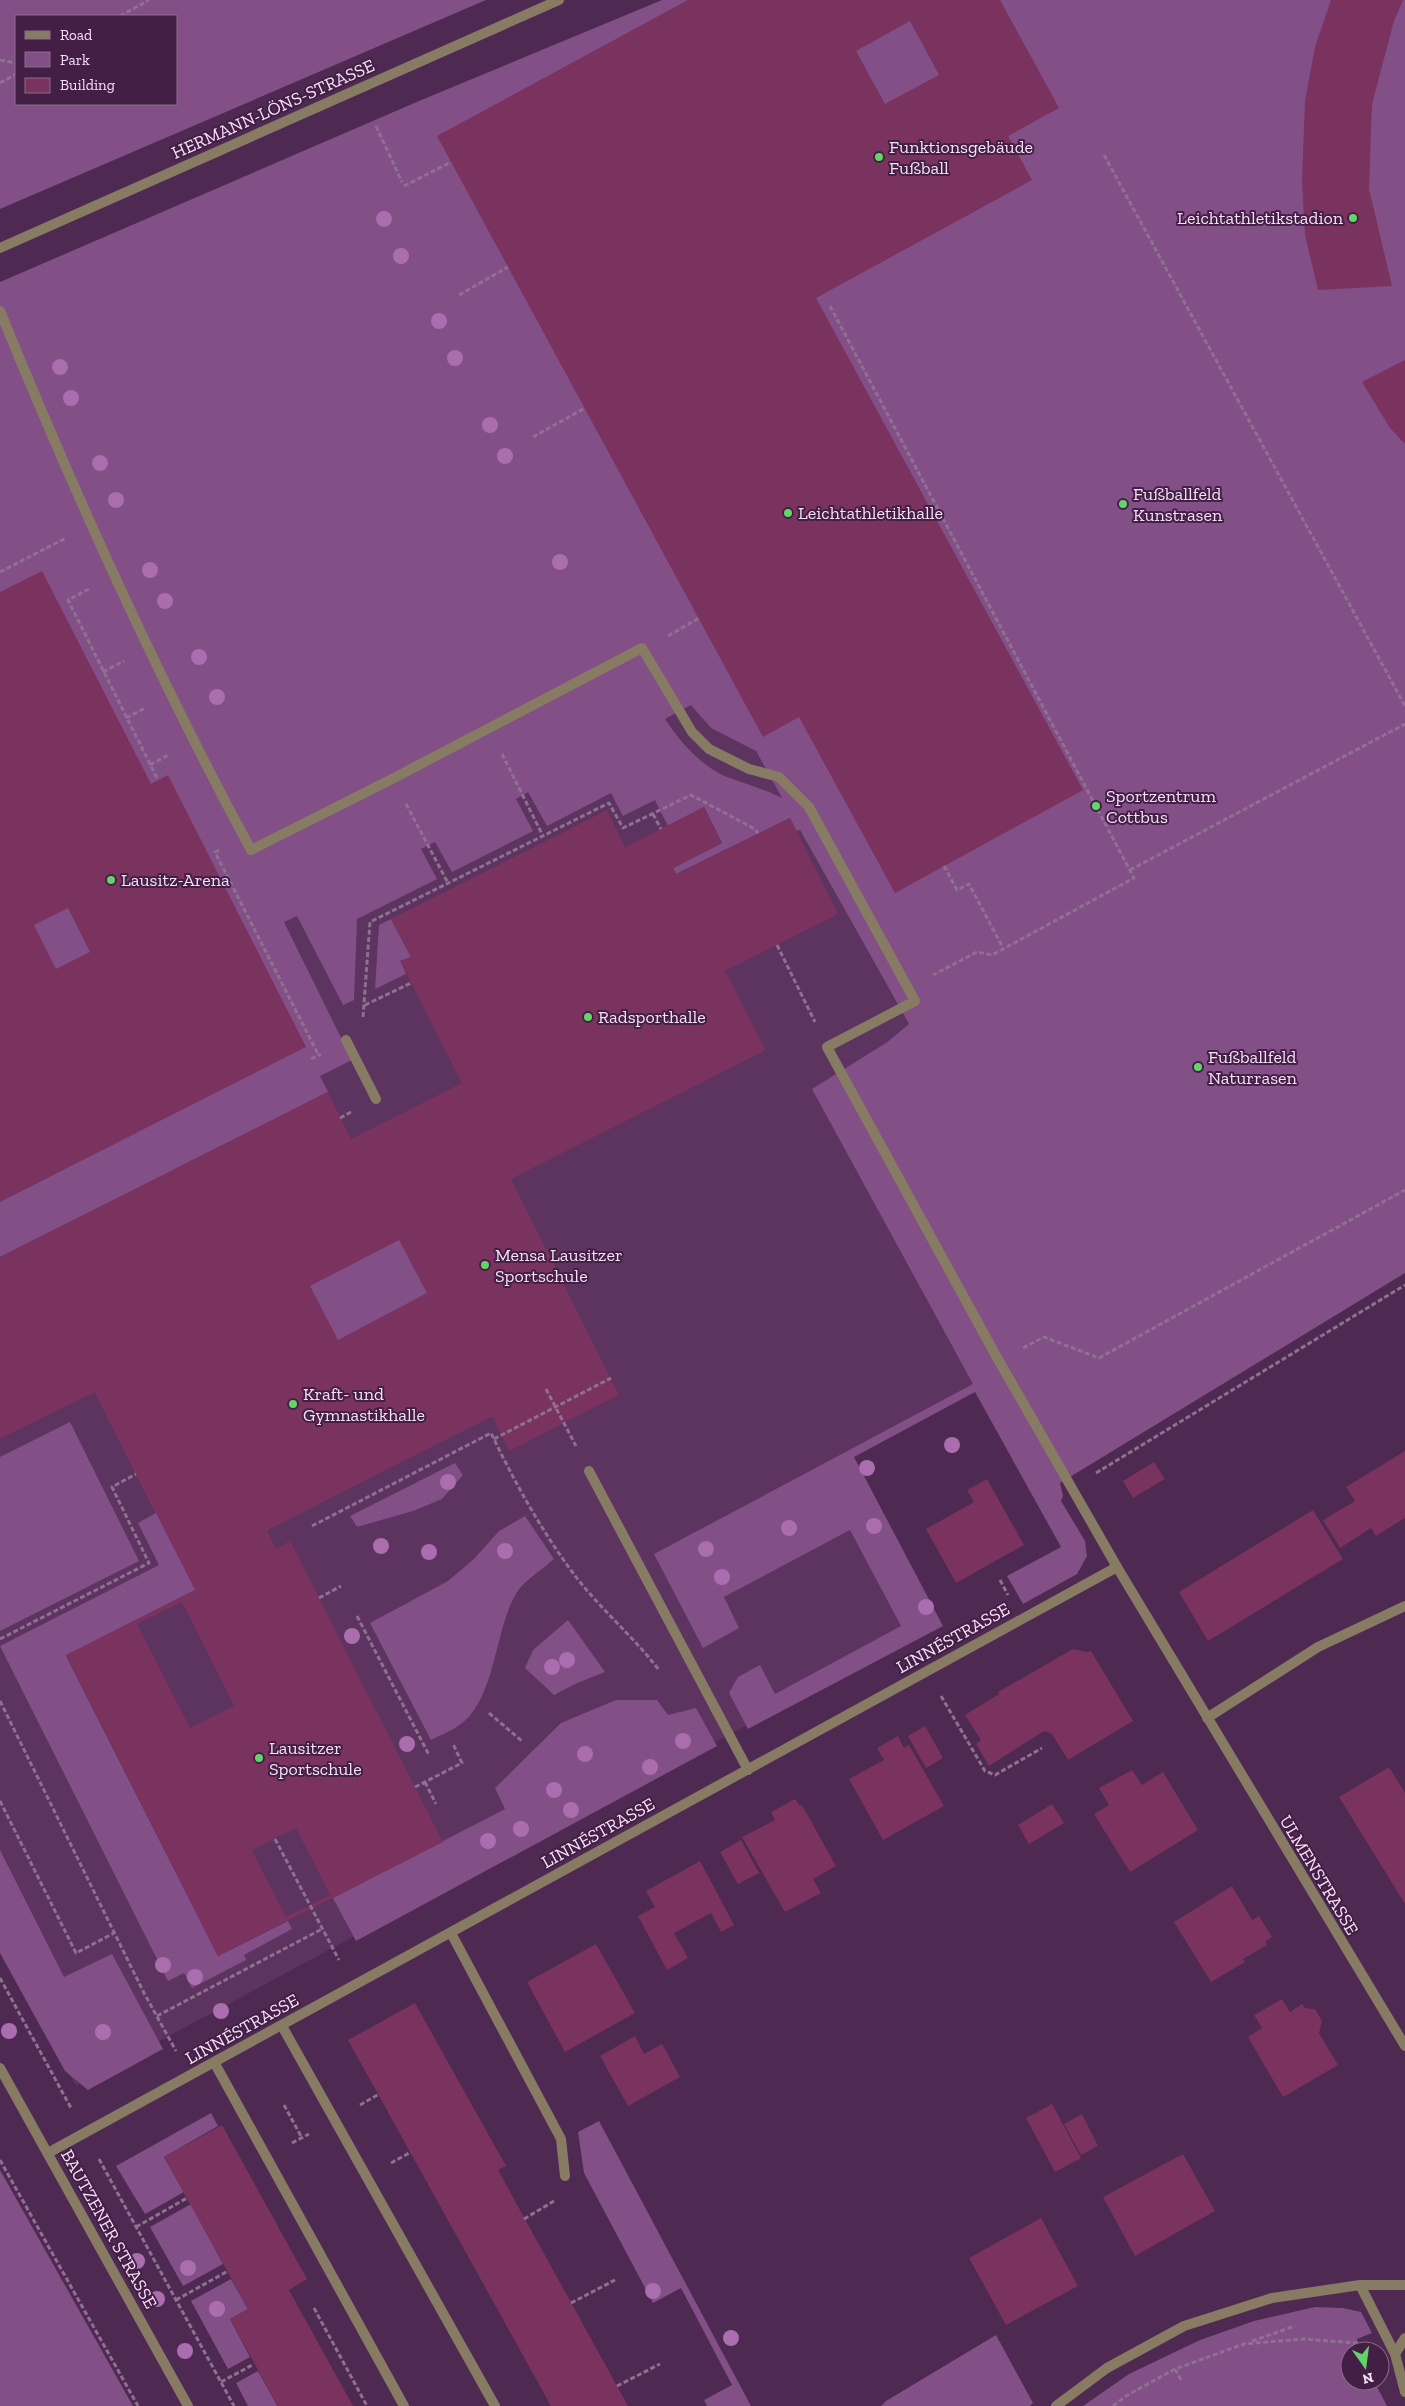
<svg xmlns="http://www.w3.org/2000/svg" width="1405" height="2406" font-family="'Zilla Slab',serif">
	<rect width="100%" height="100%" fill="#4e2951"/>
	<path fill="#5d3360" d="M721,689L909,1024L886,1043L976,1390L852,1456L940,1621L76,2086L0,1948V1241L284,922Z"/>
	<path fill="#824f86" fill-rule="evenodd" d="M0,0H486L0,209ZM16,16H176V104H16Z
		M662,0H1405V1273L1060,1483L1063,1496L1061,1501L1085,1541L1087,1556L1077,1574L1023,1604L1007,1576L1061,1547L975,1392L854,1457L943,1626L748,1729L729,1693L738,1677L760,1665L775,1694L901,1626L850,1530L724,1597L739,1628L703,1648L654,1554L973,1384L812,1089L886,1043L909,1024L800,830L796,831L790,818L676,874L673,868L722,843L704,807L668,826L655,800L623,816L611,793L547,826L528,792L516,799L533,831L452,872L435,842L421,849L437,879L357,919L354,1000L343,1005L297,916L284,922L352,1060L320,1076L328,1092L0,1257V282L419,101ZM691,705L711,728L756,751L782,798C764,789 746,784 727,777C701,766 680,742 665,719Z
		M391,919L411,957L401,961L406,974L375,989L379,925Z
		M401,1237L492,1416L266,1530L275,1549L66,1656L218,1956L288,1921L292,1929L244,1955L246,1960L192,1988L184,1973L168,1981L0,1646L159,1565L138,1523L156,1513L95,1392Z
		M70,1422L139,1561L0,1631V1457Z
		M455,1463L463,1475L442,1499L413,1511L357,1527L350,1516Z
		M525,1516L554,1559C543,1569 525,1580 517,1592C494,1629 496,1702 458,1726C450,1732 440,1735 431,1740L370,1623L448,1581L474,1559L499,1531Z
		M568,1620L605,1672L577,1683L554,1695L525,1668L533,1650Z
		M616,1700H657L668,1715L696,1708L717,1746L356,1941L333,1898L505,1809L495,1788L561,1723Z
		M0,1850L64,1977L112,1954L163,2049L88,2090L65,2071L0,1953Z
		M211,2113L218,2126L164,2157L184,2192L145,2214L116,2166Z
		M599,2121L751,2406H707L704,2400L732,2385L681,2288L653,2303L584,2173L578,2132Z
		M0,2170L133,2406H0Z
		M191,2204L223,2264L183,2286L150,2227Z
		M231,2279L248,2309L230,2319L250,2357L228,2369L191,2301Z
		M1315,2307L1343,2308L1361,2312L1372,2333L1357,2339L1361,2351H1350V2381H1374L1387,2406H1083L1129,2374L1200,2340L1254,2321Z
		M996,2335L1033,2403L1030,2406H881L886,2401Z
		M258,2371L277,2405L278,2406H248L236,2383Z"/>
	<path fill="#7a325f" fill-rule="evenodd" d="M688,0H1000L1059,108L1008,136L1032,180L816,298L1083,790L895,893L799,717L763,737L437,136ZM910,21L939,75L885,104L856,51Z
		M1331,0H1403L1394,21L1372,104L1369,189L1392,286L1318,290L1305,235L1302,182L1305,101L1315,47Z
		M1405,360V444L1390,428L1362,382Z
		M42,571L151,784L168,775L306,1047L0,1202V592ZM68,908L90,952L56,969L34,925Z
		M704,807L722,843L673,868L676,874L790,818L838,914L725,971L766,1050L511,1179L619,1395L509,1451L492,1416L266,1531L275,1549L290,1541L443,1842L218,1956L66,1655L195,1590L95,1392L0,1439V1257L328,1092L351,1139L462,1083L400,961L411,957L391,919L607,810L625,847ZM399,1240L427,1293L338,1340L310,1286ZM182,1602L234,1706L190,1728L137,1624ZM296,1828L330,1895L286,1917L252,1850Z
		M1405,1451V1518L1376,1536L1371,1528L1340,1548L1323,1520L1355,1501L1346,1487Z
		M1154,1462L1165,1479L1133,1498L1123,1481Z
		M987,1479L1024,1545L956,1583L926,1529L974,1502L967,1490Z
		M1313,1510L1343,1559L1208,1641L1179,1592Z
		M1073,1649L1087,1652L1091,1651L1133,1721L1068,1760L1052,1734L1044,1731L989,1766L976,1744L981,1740L965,1715L999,1694L998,1692Z
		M925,1726L943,1758L926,1768L908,1736Z
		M898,1736L904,1748L909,1745L944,1806L883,1840L849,1779L884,1760L877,1748Z
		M1389,1767L1405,1793V1904L1339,1797Z
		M1132,1770L1142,1785L1163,1772L1198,1830L1130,1872L1094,1814L1109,1805L1099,1788Z
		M795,1799L800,1806L802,1805L836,1866L813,1879L821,1893L785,1912L742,1837L775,1820L771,1812Z
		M1052,1804L1064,1823L1029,1844L1018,1825Z
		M741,1840L759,1873L738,1884L720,1852Z
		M700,1861L734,1925L721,1932L711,1913L674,1933L688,1958L667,1970L638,1916L655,1907L646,1891Z
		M1232,1886L1252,1920L1259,1916L1272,1937L1265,1942L1267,1945L1243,1959L1245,1962L1211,1982L1174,1922Z
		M596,1944L635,2013L565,2052L527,1982Z
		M1282,1999L1290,2012L1302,2004L1305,2008L1315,2009L1322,2021L1319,2033L1338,2065L1283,2097L1248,2037L1262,2028L1254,2015Z
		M415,2003L506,2166L498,2170L628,2406H551L348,2040Z
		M635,2036L644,2054L662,2044L680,2077L628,2106L600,2056Z
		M1052,2104L1081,2158L1055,2172L1026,2118Z
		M1082,2114L1098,2146L1081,2155L1064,2124Z
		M222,2125L307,2279L289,2290L353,2406H278L230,2319L248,2309L164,2157Z
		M1183,2154L1215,2211L1135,2256L1103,2197Z
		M1041,2218L1078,2286L1006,2325L969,2258Z"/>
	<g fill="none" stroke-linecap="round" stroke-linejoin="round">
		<path stroke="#8f7091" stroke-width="3" stroke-dasharray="5 2.5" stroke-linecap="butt" d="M120,16L149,0
			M0,60L16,63
			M0,83L16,74
			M376,126L402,182
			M1104,155L1405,706
			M404,186L451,162
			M459,295L508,267
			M830,306L1134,878L992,955L977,952L933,975
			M533,437L585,408
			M0,572L66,538
			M89,589L68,600L158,780
			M668,636L699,618
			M103,672L124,661
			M126,718L145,708
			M502,754L543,836
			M150,765L170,754
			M406,804L448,883
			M653,814L661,829
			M219,850L215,852L318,1054
			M944,866L957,890L969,884L1003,948
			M1130,870L1405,724
			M777,945L815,1022
			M365,1005L411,983
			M363,1017L370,922L609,803L623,828L691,795L755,829L758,833
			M311,1059L321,1054
			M340,1118L351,1112
			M1023,1348L1044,1337L1099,1358L1405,1190
			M546,1389L576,1446
			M494,1439L611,1378
			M1096,1473L1405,1285
			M312,1526L491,1433C514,1481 541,1530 573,1573C599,1608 633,1636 659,1670
			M1000,1580L1008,1595
			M319,1598L341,1586
			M357,1616L429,1755
			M0,1639L149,1563L112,1487L136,1474
			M941,1696L985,1771L995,1775L1042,1748
			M0,1701L144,1993L176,2051
			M489,1713L523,1742
			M425,1782L436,1804
			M415,1787L462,1763L453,1744
			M0,1801L76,1953L114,1933
			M275,1839L339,1960
			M0,1978L71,2108
			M157,2016L322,1929
			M284,2105L302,2138
			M360,2105L379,2094
			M292,2143L309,2134
			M99,2159L234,2406
			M0,2160L138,2406
			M391,2163L411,2152
			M524,2219L554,2201
			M136,2227L187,2198
			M176,2300L228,2271
			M571,2303L615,2280
			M314,2308L367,2406
			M1252,2341L1295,2326
			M1175,2369L1181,2380
			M221,2382L254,2364
			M617,2386L660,2364
			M1113,2406L1126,2396L1175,2369L1244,2344L1303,2339L1357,2343"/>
		<path stroke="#877b64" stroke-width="10" d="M0,311C75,495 157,676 251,850L392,779L642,648L692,732L709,749L749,769L779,777L809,807L915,1001L827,1047L995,1354L1117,1567
			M346,1040L376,1099
			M589,1471L748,1770
			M282,2026L495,2406
			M214,2062L404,2406"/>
		<path stroke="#877b64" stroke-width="10" d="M0,248L559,0
			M1207,1718L1318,1647L1405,1606
			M451,1933L561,2139L565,2176
			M0,2068L188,2406
			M48,2153L1117,1567L1405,2046
			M1360,2285L1395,2354
			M1405,2338L1395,2354L1405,2392
			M1056,2406L1107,2368L1184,2326L1272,2298L1360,2285H1405"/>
	</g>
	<g fill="#aa6eaf">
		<circle cx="384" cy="219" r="8"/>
		<circle cx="401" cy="256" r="8"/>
		<circle cx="439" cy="321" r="8"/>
		<circle cx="455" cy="358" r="8"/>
		<circle cx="60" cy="367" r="8"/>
		<circle cx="71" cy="398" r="8"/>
		<circle cx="490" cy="425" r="8"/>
		<circle cx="505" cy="456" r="8"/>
		<circle cx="100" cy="463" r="8"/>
		<circle cx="116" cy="500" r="8"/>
		<circle cx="560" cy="562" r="8"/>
		<circle cx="150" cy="570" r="8"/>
		<circle cx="165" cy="601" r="8"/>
		<circle cx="199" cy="657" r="8"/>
		<circle cx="217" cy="697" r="8"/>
		<circle cx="952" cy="1445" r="8"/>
		<circle cx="867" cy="1468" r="8"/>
		<circle cx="448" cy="1482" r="8"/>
		<circle cx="874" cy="1526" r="8"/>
		<circle cx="789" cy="1528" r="8"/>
		<circle cx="381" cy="1546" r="8"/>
		<circle cx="706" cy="1549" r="8"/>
		<circle cx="505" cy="1551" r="8"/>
		<circle cx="429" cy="1552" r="8"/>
		<circle cx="722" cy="1577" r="8"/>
		<circle cx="926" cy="1607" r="8"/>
		<circle cx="352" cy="1636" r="8"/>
		<circle cx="567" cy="1660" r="8"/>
		<circle cx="552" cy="1667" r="8"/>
		<circle cx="683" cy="1741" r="8"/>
		<circle cx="407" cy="1744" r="8"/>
		<circle cx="585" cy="1754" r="8"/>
		<circle cx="650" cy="1767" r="8"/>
		<circle cx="554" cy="1790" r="8"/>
		<circle cx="571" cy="1810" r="8"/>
		<circle cx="521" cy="1829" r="8"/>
		<circle cx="488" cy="1841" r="8"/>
		<circle cx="163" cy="1965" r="8"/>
		<circle cx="195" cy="1977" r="8"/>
		<circle cx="221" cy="2011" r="8"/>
		<circle cx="9" cy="2031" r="8"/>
		<circle cx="103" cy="2032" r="8"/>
		<circle cx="137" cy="2261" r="8"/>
		<circle cx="188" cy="2268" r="8"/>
		<circle cx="653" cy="2291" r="8"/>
		<circle cx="157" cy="2299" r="8"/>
		<circle cx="217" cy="2309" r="8"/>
		<circle cx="731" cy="2338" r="8"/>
		<circle cx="185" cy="2351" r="8"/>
	</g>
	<g fill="#63d468" stroke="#431f46" stroke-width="2">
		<circle cx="879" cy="157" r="5"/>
		<circle cx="1353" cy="218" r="5"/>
		<circle cx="1123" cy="504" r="5"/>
		<circle cx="788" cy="513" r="5"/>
		<circle cx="1096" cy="806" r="5"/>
		<circle cx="111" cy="880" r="5"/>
		<circle cx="588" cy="1017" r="5"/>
		<circle cx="1198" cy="1067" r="5"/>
		<circle cx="485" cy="1265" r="5"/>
		<circle cx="293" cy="1404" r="5"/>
		<circle cx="259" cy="1758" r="5"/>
	</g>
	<g text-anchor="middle" stroke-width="4" stroke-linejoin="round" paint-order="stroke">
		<g font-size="18" fill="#f7e0f8" stroke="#431f46">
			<text transform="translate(273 109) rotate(-24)" y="6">HERMANN-LÖNS-STRASSE</text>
			<text transform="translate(953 1638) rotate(-29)" y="6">LINNÉSTRASSE</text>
			<text transform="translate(598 1833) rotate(-29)" y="6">LINNÉSTRASSE</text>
			<text transform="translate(1319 1875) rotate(59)" y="6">ULMENSTRASSE</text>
			<text transform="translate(242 2029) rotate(-29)" y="6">LINNÉSTRASSE</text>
			<text transform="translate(109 2229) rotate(61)" y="6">BAUTZENER STRASSE</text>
		</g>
		<g font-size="18" fill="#f7e0f8" stroke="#431f46" text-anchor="start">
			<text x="889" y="153">Funktionsgebäude<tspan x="889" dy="21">Fußball</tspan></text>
			<text x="1343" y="224" text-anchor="end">Leichtathletikstadion</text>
			<text x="1133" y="500">Fußballfeld<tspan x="1133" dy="21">Kunstrasen</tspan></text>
			<text x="798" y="519">Leichtathletikhalle</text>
			<text x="1106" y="802">Sportzentrum<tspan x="1106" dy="21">Cottbus</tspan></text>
			<text x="121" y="886">Lausitz-Arena</text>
			<text x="598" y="1023">Radsporthalle</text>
			<text x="1208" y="1063">Fußballfeld<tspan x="1208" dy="21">Naturrasen</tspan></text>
			<text x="495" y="1261">Mensa Lausitzer<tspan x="495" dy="21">Sportschule</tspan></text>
			<text x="303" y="1400">Kraft- und<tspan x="303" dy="21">Gymnastikhalle</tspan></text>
			<text x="269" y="1754">Lausitzer<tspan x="269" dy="21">Sportschule</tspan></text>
		</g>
	</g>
	<rect x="15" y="15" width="162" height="90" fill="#431f46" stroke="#8b6c8d"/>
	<rect x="25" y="31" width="25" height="8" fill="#877b64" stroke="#8b6c8d"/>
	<text x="60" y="40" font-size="15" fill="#f7e0f8">Road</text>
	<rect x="25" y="52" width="25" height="15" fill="#824f86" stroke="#8b6c8d"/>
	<text x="60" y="65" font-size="15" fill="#f7e0f8">Park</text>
	<rect x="25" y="78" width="25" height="15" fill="#7a325f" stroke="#8b6c8d"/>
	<text x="60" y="90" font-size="15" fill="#f7e0f8">Building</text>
	<g transform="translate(1365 2366) rotate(166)"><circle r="24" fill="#431f46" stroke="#8b6c8d"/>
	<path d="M0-4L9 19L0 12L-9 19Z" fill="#63d468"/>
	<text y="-8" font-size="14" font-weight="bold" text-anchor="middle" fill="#f7e0f8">N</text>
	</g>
</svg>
